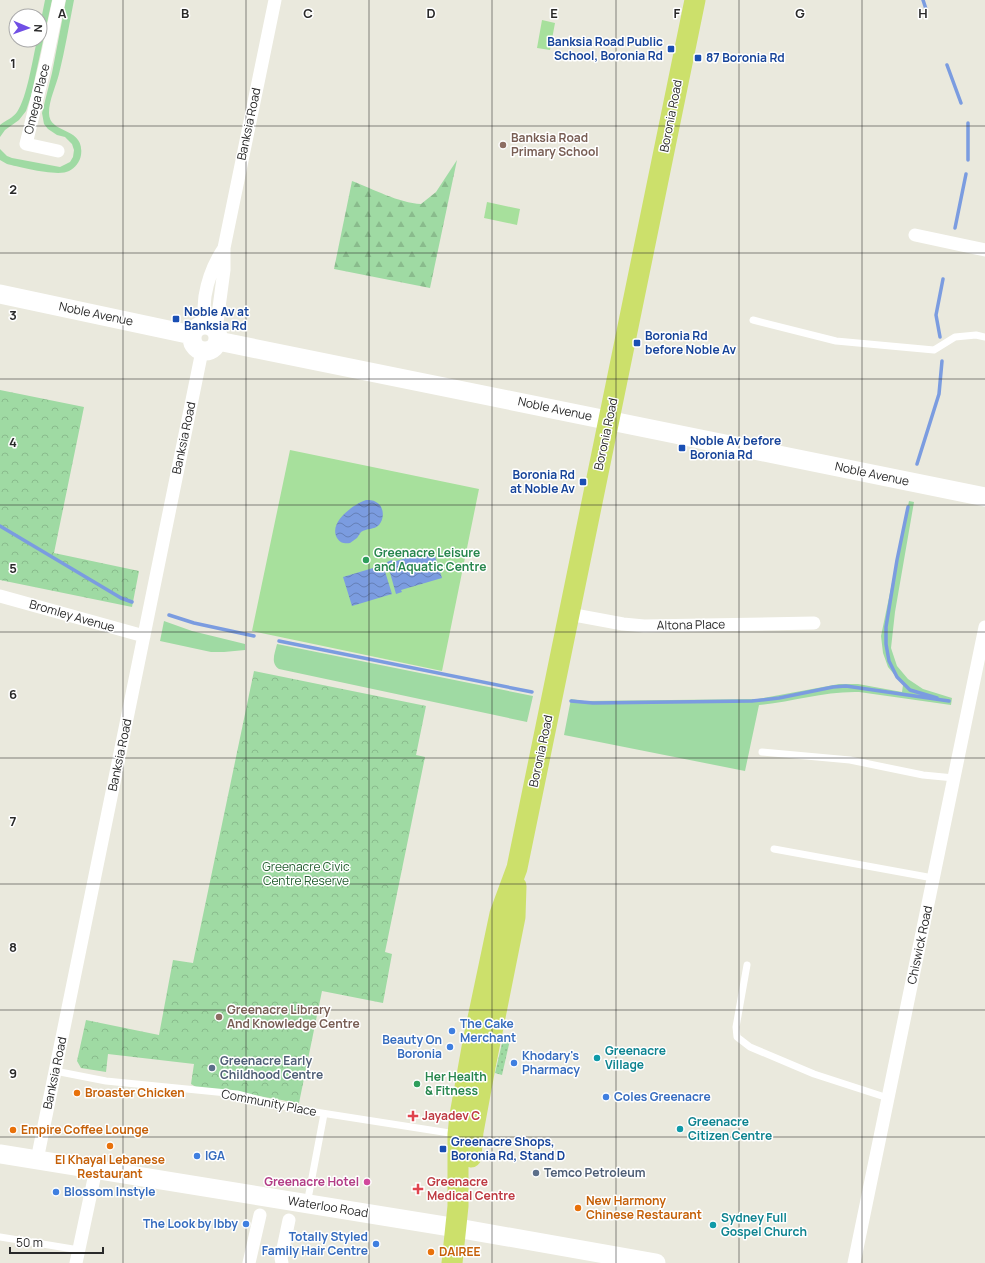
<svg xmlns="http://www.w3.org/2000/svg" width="985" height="1263" font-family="Manrope,sans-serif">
	<defs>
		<pattern id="forest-firs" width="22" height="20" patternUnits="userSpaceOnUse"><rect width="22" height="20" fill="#9fdaa3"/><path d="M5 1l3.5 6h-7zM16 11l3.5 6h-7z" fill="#89bb8c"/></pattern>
		<pattern id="park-crowns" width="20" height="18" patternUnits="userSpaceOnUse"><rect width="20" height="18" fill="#9fdaa3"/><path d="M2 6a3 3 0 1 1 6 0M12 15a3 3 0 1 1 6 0" fill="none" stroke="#89bb8c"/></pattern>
		<pattern id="garden-dots" width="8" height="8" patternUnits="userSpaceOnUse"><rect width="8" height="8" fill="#9fdaa3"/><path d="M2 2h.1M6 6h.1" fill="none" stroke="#89bb8c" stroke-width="1.8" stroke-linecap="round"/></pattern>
		<pattern id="water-waves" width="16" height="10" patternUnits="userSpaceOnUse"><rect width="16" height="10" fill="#7b9ce0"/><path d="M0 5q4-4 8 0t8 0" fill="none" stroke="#657fb6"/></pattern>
	</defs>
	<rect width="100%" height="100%" fill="#eae9dd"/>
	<path fill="#9fdaa3" d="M45,0H52L31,96L26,111L19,120L5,130L0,137V125C6,120 13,118 17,112C27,98 33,57 37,40H40V25Z
		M66,0H74C69,25 65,50 59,74C56,86 49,100 49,113C49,135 85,126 81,155C80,162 75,168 69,171C58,177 19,167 7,164L0,160V149L7,156L12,158L60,167L70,162L73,157L74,150L72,144L65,137L57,135L48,129L44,124L42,113L52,73Z
		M909,501L914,502L895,612L891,648L897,666L908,679L923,689L952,698L951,705L859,692C824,691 792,702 759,705L745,771L564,735L571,699L584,701L758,699L839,684H858L902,692L903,685L888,667L883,653L881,636Z
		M164,621L192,631L245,644V650L224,652H211L160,641Z
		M277,644L533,696L527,722L279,669C270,663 275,653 277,644Z"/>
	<path fill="url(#forest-firs)" d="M457,160L430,288L334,269L352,181C373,189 399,203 421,204L436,192Z"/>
	<path fill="url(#park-crowns)" d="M0,390L84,407L54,553L139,571L132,607L0,580Z
		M254,671L426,706L416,755L425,757L385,952L392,954L383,1003L322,991L299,1103L236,1092L196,1087L191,1084L194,1064L108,1054L106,1072L81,1068L77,1061L86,1020L159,1035L173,960L193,963Z"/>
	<path fill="url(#garden-dots)" d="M503,1039L510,1040L502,1075L495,1073Z"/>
	<path fill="#a7e09c" d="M542,20L555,23L550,50L537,48Z
		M487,202L520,209L517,225L484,218Z
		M290,450L479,489L442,671L252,631Z"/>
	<path fill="url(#water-waves)" d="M366,500C369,500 373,500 376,502C384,506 385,518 379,525C374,530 367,528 361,532L357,538L350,543C345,544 340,543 337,538C328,522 354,504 366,500Z
		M433,550L442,578L401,590L402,592L396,594L387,562L392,560L393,562Z
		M383,565L392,594L352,606L343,577Z"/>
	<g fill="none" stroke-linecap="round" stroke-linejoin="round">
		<path stroke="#7b9ce0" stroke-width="3.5" d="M923,0L926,9
			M947,65L961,103
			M968,123V160
			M955,228L966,174
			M940,337L936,315L943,279
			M917,464L939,394L942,361
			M908,507L897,560L886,627V644L889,661L897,677L910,690L937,698
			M0,526L121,598L132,602
			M169,615L194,623L254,636
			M279,641L532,692
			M571,701L593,703L752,701L779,698L833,687L846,686L949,701"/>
		<path stroke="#fff" stroke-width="7" d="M753,320L836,341L934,350L955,337L976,335L985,337
			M762,752L850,760L923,775L954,778
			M774,849L933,878
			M747,965L736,1027L737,1037L750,1047L814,1074L888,1098
			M55,1071L106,1081L237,1094L296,1109L456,1134
			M307,1204L324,1114
			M0,1237L79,1250"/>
		<path stroke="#fff" stroke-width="13" d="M58,151L26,144L46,62L59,0
			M915,235L985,250
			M202,325C204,315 204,305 205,296C208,278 214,263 224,248
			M216,330L224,270V248L275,0
			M0,596L144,636
			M569,614L623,624L644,626L814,623
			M37,1160L202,351
			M76,1263L96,1169
			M249,1263L260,1215
			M282,1263L281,1258L289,1220
			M854,1263L985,627"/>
		<path stroke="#fff" stroke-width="19" d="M0,294L192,335
			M192 338a13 13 0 1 1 26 0a13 13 0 1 1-26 0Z
			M218,341L985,497
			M0,1154L457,1228L656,1263"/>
		<path stroke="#cce06b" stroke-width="21" d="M471,1157L473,1132L485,1067L515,917L516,886
			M452,1263L458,1206V1134L460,1115L473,1042L500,914L517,868L695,0"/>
	</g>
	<path fill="none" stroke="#292929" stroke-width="1" stroke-opacity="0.55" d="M123,0V1263M246,0V1263M369,0V1263M492,0V1263M616,0V1263M739,0V1263M862,0V1263M0,126H985M0,253H985M0,379H985M0,505H985M0,632H985M0,758H985M0,884H985M0,1010H985M0,1137H985"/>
	<g fill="#1a4fb4" stroke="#fff" stroke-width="1.5">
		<rect x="667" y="45" width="8" height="8" rx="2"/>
		<rect x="694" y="54" width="8" height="8" rx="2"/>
		<rect x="172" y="315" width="8" height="8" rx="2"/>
		<rect x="633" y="339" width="8" height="8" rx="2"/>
		<rect x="678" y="444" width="8" height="8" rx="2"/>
		<rect x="579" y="478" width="8" height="8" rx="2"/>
		<rect x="439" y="1145" width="8" height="8" rx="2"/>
	</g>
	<g fill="#8d6e63" stroke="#fff" stroke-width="1.5">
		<circle cx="503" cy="145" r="4"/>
		<circle cx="219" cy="1017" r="4"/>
	</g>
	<g fill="#2e9e5b" stroke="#fff" stroke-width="1.5">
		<circle cx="366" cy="560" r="4"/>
		<circle cx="417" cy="1084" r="4"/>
	</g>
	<g fill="#3f7fe0" stroke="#fff" stroke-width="1.5">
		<circle cx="452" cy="1031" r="4"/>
		<circle cx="450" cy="1047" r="4"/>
		<circle cx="514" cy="1063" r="4"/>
		<circle cx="606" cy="1097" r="4"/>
		<circle cx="197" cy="1156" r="4"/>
		<circle cx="56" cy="1192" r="4"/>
		<circle cx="246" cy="1224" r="4"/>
		<circle cx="376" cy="1244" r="4"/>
	</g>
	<g fill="#0f9aa8" stroke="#fff" stroke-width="1.5">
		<circle cx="597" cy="1058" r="4"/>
		<circle cx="680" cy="1129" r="4"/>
		<circle cx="713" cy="1225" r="4"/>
	</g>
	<g fill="#5c6f8a" stroke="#fff" stroke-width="1.5">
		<circle cx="212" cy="1068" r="4"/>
		<circle cx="536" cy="1173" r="4"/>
	</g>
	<g fill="#e8710a" stroke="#fff" stroke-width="1.5">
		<circle cx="77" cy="1093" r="4"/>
		<circle cx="13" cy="1130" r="4"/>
		<circle cx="110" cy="1146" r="4"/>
		<circle cx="578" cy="1208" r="4"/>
		<circle cx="431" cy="1252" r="4"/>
	</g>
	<g fill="#e0444e" stroke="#fff" stroke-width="1.5">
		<path d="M411 1110h4v4h4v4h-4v4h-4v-4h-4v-4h4z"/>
		<path d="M416 1183h4v4h4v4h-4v4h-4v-4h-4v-4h4z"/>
	</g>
	<circle fill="#d1479c" stroke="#fff" stroke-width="1.5" cx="367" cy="1182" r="4"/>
	<g text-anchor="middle" stroke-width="3" stroke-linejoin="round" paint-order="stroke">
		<g font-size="12" font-weight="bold" fill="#164399" stroke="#fff" text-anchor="start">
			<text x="663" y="46" text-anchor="end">Banksia Road Public<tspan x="663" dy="14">School, Boronia Rd</tspan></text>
			<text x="706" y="62">87 Boronia Rd</text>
			<text x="184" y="316">Noble Av at<tspan x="184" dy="14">Banksia Rd</tspan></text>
			<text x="645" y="340">Boronia Rd<tspan x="645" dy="14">before Noble Av</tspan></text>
			<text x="690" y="445">Noble Av before<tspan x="690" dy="14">Boronia Rd</tspan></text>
			<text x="575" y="479" text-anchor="end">Boronia Rd<tspan x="575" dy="14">at Noble Av</tspan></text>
			<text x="451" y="1146">Greenacre Shops,<tspan x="451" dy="14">Boronia Rd, Stand D</tspan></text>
		</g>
		<g font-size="12" fill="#292929" stroke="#fff">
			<text transform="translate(37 99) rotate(-76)" y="4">Omega Place</text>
			<text transform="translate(671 116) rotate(-79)" y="4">Boronia Road</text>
			<text transform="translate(249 124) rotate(-78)" y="4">Banksia Road</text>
			<text transform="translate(96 314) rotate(12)" y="4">Noble Avenue</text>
			<text transform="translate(555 409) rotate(12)" y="4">Noble Avenue</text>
			<text transform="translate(606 434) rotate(-78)" y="4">Boronia Road</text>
			<text transform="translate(184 438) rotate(-78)" y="4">Banksia Road</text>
			<text transform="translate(872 474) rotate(12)" y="4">Noble Avenue</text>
			<text transform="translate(72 616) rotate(16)" y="4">Bromley Avenue</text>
			<text transform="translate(691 625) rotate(-1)" y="4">Altona Place</text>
			<text transform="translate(541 751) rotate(-78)" y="4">Boronia Road</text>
			<text transform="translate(120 755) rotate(-78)" y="4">Banksia Road</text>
			<text transform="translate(920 945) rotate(-78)" y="4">Chiswick Road</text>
			<text transform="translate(55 1073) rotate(-78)" y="4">Banksia Road</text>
			<text transform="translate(269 1103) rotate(11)" y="4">Community Place</text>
			<text transform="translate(328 1207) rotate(9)" y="4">Waterloo Road</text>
		</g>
		<g font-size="12" font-weight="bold" fill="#785e54" stroke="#fff" text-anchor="start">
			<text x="511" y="142">Banksia Road<tspan x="511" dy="14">Primary School</tspan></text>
			<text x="227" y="1014">Greenacre Library<tspan x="227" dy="14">And Knowledge Centre</tspan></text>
		</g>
		<g font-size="12" font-weight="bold" fill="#27864d" stroke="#fff" text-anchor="start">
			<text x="374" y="557">Greenacre Leisure<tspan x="374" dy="14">and Aquatic Centre</tspan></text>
			<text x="425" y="1081">Her Health<tspan x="425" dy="14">&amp; Fitness</tspan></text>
		</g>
		<g font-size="12" fill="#225d2e" stroke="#fff">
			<text x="306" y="871">Greenacre Civic<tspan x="306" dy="14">Centre Reserve</tspan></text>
		</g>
		<g font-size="12" font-weight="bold" fill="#366cbe" stroke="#fff" text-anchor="start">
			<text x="460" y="1028">The Cake<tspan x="460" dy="14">Merchant</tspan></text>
			<text x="442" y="1044" text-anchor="end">Beauty On<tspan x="442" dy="14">Boronia</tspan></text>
			<text x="522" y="1060">Khodary's<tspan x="522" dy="14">Pharmacy</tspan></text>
			<text x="614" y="1101">Coles Greenacre</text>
			<text x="205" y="1160">IGA</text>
			<text x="64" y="1196">Blossom Instyle</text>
			<text x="238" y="1228" text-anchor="end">The Look by Ibby</text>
			<text x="368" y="1241" text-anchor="end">Totally Styled<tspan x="368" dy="14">Family Hair Centre</tspan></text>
		</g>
		<g font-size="12" font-weight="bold" fill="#0d838f" stroke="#fff" text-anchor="start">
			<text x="605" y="1055">Greenacre<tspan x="605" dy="14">Village</tspan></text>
			<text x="688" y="1126">Greenacre<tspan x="688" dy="14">Citizen Centre</tspan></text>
			<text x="721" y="1222">Sydney Full<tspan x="721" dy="14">Gospel Church</tspan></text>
		</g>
		<g font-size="12" font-weight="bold" fill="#4e5e75" stroke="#fff" text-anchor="start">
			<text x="220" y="1065">Greenacre Early<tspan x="220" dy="14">Childhood Centre</tspan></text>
			<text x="544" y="1177">Temco Petroleum</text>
		</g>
		<g font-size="12" font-weight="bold" fill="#c56008" stroke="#fff" text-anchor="start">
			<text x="85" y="1097">Broaster Chicken</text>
			<text x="21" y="1134">Empire Coffee Lounge</text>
			<text x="110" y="1164" text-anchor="middle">El Khayal Lebanese<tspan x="110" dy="14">Restaurant</tspan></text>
			<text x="586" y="1205">New Harmony<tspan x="586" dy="14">Chinese Restaurant</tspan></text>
			<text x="439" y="1256">DAIREE</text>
		</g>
		<g font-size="12" font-weight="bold" fill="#be3a42" stroke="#fff" text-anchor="start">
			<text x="422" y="1120">Jayadev C</text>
			<text x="427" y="1186">Greenacre<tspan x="427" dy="14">Medical Centre</tspan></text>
		</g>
		<g font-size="12" font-weight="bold" fill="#b23c85" stroke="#fff" text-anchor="end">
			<text x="359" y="1186">Greenacre Hotel</text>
		</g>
	</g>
	<g font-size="13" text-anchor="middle" font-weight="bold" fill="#292929" stroke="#fff" stroke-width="3" stroke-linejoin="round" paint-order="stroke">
		<text x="62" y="18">A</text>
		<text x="185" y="18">B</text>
		<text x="308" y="18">C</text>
		<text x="431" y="18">D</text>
		<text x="554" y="18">E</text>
		<text x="677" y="18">F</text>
		<text x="800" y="18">G</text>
		<text x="923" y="18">H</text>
		<text x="13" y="68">1</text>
		<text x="13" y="194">2</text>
		<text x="13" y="320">3</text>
		<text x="13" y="447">4</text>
		<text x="13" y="573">5</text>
		<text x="13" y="699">6</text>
		<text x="13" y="826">7</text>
		<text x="13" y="952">8</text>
		<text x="13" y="1078">9</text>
	</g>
	<g transform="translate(28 28) rotate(92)"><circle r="19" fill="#ffffff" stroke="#a9a9a9"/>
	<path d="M0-3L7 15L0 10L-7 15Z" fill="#704fe5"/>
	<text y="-6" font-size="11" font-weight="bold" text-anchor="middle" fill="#292929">N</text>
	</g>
	<path d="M10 1247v6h93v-6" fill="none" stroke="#292929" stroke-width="2"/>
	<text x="16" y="1247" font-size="12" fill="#292929" stroke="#ffffff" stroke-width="3" paint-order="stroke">50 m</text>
</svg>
